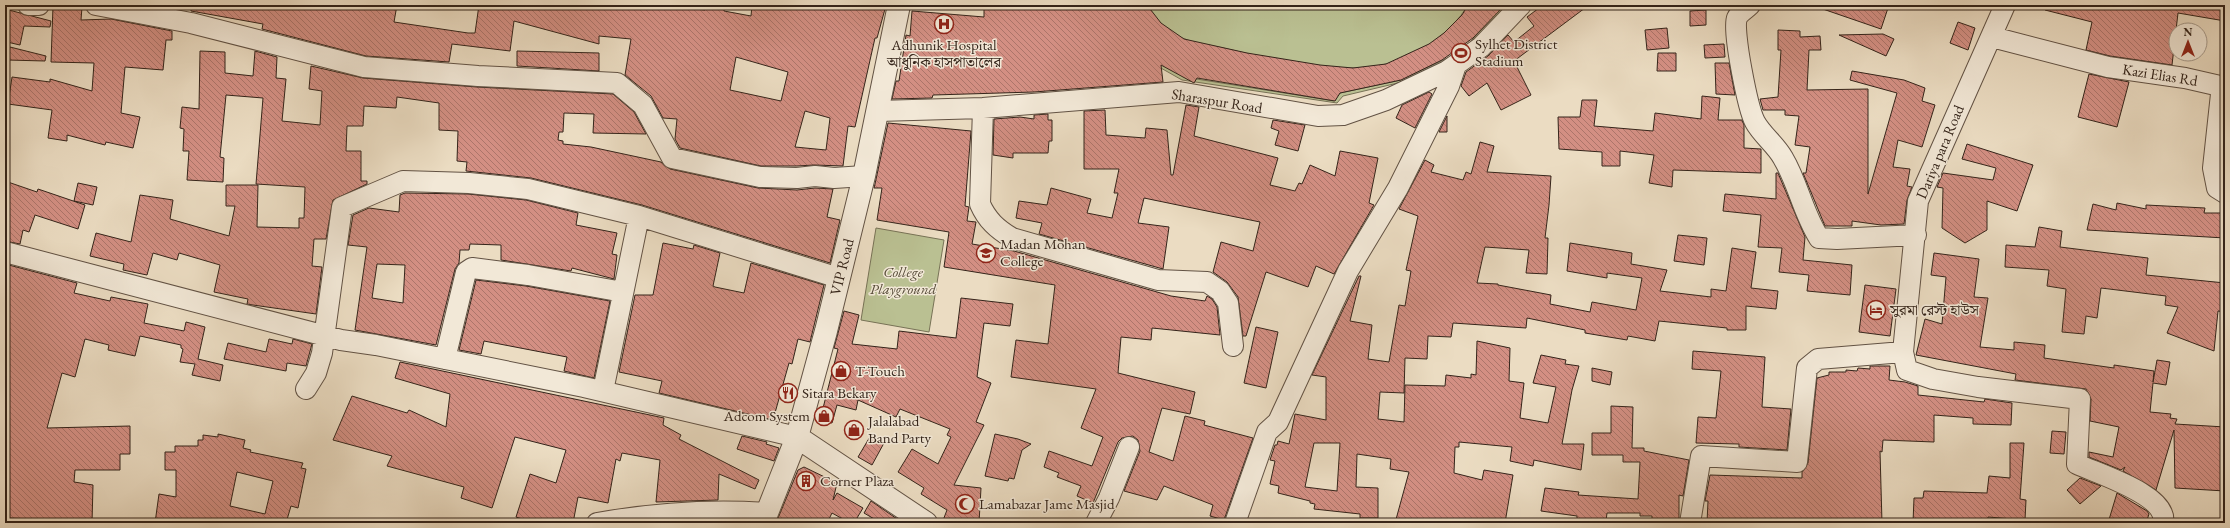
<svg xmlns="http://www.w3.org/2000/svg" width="2230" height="528" font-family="'EB Garamond','Noto Serif Bengali',serif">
	<defs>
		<pattern id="building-back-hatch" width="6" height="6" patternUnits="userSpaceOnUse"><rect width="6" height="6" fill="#d38f83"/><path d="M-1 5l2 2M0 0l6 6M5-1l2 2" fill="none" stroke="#ac756a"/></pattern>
	</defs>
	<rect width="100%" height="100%" fill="#ebdcc2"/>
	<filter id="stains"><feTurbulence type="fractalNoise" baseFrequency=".005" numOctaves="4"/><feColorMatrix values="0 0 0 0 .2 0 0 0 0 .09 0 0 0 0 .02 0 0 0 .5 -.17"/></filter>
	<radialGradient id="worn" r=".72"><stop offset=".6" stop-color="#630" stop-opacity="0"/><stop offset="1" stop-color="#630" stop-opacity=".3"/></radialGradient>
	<path fill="#bac092" stroke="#777256" d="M1105,5L1184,77L1334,101L1340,93L1401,80L1462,51L1504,5H1507L1504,12L1462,54L1402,82L1343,96L1337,103L1182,80L1145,59Z
		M1147,5H1468C1451,33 1418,56 1386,64C1341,76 1268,58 1223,48C1211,45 1197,44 1185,39C1170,34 1155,19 1147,5Z
		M876,228L944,240L929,332L861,320Z"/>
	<path fill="url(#building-back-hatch)" stroke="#34241a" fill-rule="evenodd" d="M191,5H397L394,22L468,33H475L479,5L586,7V5H658L705,10L706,5H708L724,7V11L751,16L752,5H885V9L877,38H875L855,127L848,126L843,166L814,165L797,166H761L680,148L675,139L677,119L663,118L651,96L625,75L631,39L599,36V44L514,21L510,51L452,44L449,62L366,56L262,29L263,24L191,11ZM736,57L788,72L781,101L730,90ZM805,111L830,118L826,150L795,147Z
		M984,5H1147L1161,23L1184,39L1247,53L1320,65L1353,68L1386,64L1429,44L1444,33L1462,15L1468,5H1505L1473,38L1442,60L1401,80L1340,93L1335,101L1197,78L1194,83L1161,65L1163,82L1034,92L933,95L932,98L892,99L896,81H899L906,35L910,36L912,11L984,17Z
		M1543,5H1589L1514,61L1531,95L1501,110L1487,83L1469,96L1461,86L1466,72L1488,56L1508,35L1514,42L1534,26L1527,17Z
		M1817,5H1889L1881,29L1817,7Z
		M2045,5H2142L2174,8V5H2225V21L2178,13L2172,65L2110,56L2086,50L2092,22L2045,10Z
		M53,6L82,7L81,20L111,19L172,31V40H166L163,70L125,67L121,113L140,117L133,148L106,142L105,145L67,135V141L48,138L52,110L8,104L12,77L50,82V79L92,91L94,63L51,62Z
		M5,9L51,21L50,27L24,26L20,45L7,42L10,25L5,24Z
		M1706,10V25L1690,26V11Z
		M1958,22L1975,28L1968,50L1950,43Z
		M1667,28L1669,48L1647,50L1645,30Z
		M1778,30L1800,31V37L1820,36L1821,50H1809L1807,90L1868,89V194L1897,93L1850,80L1852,71L1904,80L1925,88L1922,101L1935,105L1922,147L1898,140L1893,167L1910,169L1907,186L1912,187L1907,200L1904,224L1881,225L1852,221V226H1825L1803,173H1806L1810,147L1795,145L1799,116L1785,115V110H1763L1760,99L1778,97L1781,50H1778Z
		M1883,34L1894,39L1886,56L1839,35Z
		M1724,44L1725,57L1705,58L1704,45Z
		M10,47L46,56L45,61L7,60Z
		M200,51L225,52V73L253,76L255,51L277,57L276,78L286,79L282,121L320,125L322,91L309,89L311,66L363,78L477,87L613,94L634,112L646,134L593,133L594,114L564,113L563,132H559L558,140L563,141V144L591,147L661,162L670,169L758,188L797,190L815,188L833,189L827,217L840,220L830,263L642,205L531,178L466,171L467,162L457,161L458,131L439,130V103L397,97L396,108L364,106L363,126H347L346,151H361V181H367V184L333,200L326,239H314L312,266L322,267L316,314L253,305L247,304L248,299L214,292L220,265L179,253L177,260L153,253L147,275L123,270L124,264L90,256L96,233L131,242L140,195L173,200L170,219L229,236L235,206H226V185H258L257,227L299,228V218H304L305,187L256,184L263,98L226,95L220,157L224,158L223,182L187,180L189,151H183L184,129L180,128L182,107L199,109Z
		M517,51L599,53V71L517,66Z
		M1658,53H1676V71H1657Z
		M1715,63H1729L1735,95L1716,94Z
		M2089,74L2129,82L2117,127L2078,117Z
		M1429,92L1432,94L1415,128L1396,118L1402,105Z
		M1702,96L1720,98L1718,120H1742L1744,125V148L1761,149V173L1673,170L1672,187L1649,183L1654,155L1620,151V166H1602V152L1559,149L1558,117H1580L1582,100H1597L1594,126L1653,131L1655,113L1701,119Z
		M1186,105L1199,107L1194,136L1278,158L1270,185L1295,191L1299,183L1302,184L1310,165L1335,176L1340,151L1378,158L1369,203L1374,205L1334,274L1316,266L1308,287L1266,272L1246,336H1243L1238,297L1227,282L1213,272L1221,242L1253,251L1260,222L1144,198L1138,223L1169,227L1163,269L1039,234L1042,223L1016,218L1019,201L1047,205L1051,188L1091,199L1087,213L1112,218L1118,193H1114L1119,169H1084V111L1105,110L1106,135L1145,138L1146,128L1167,130L1171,175H1173Z
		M1048,114V120H1052V141H1049L1048,153H1013V158L993,155L994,119L1020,117L1034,119V115Z
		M1447,116V132H1439Z
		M1273,120L1305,125L1298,151L1275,145L1279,131L1271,128Z
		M888,123L971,131L965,206L969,207L967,221L976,222L972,244L1014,251L1171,296L1205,301L1207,296L1212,299L1217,307L1220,335L1152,328L1151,340L1121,337L1118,373L1195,392L1190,414L1162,408L1149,452L1173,461L1185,416L1205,421L1204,425L1253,438L1224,520L1210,516L1213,505L1164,486L1157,500L1124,491L1140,451L1138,440L1133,436L1122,438L1118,442L1093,503L1077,496L1081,486L1057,477L1059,473L1044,467L1049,451L1092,466L1103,437L1081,428L1096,389L1011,377L1016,340L1048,344L1055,285L944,267L949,232L877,220L882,188H874L875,184Z
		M1480,142L1494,146L1487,172L1551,176L1549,205L1545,238H1548L1547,274L1526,273L1529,250L1485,247L1477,283L1498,284V285L1551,295L1550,304L1590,312L1592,302L1636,310L1642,278L1607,273V278L1567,271L1570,243L1632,253L1631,264L1667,270L1660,291L1711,297V289L1726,291L1732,248L1756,252L1751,288L1778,291L1776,309L1746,306V330H1727V328L1659,321L1655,341L1628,336L1627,340L1585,333V330L1527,318L1526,328L1453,323L1451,337L1428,336L1427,359L1405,358L1404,393L1380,392L1378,419L1404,422L1405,385L1445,386L1446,375L1471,378V374L1476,375L1477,341L1510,348L1509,381L1524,383L1520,418L1548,423L1556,387L1533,383L1541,355L1566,360L1565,364L1579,366L1572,390L1562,444H1584L1581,470L1534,460L1533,466L1510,461L1512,447L1459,442V447H1455L1454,473L1482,480L1484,470L1513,475L1505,523H1482L1461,520V523H1395L1409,472L1390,469L1391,459L1357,454L1356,487L1378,488V518H1360V514L1314,509L1315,504L1310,503V501L1278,493L1279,486L1270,484L1275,461L1270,460L1275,445H1277L1278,441L1289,444L1295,414L1326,420V377L1312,375L1359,276H1361L1350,321L1372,325L1368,359L1389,362L1399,305L1405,306L1411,271L1406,270L1418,216L1399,209L1425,160L1434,165L1431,172L1463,180L1466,172L1471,174ZM1314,443H1340L1337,491L1305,487Z
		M1967,144L2033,165L2017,211L1987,201V230L1965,243L1942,228L1943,188L1937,187L1943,173L1993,180L1996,168L1962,159Z
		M1776,173H1778L1805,237L1803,260L1852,265L1850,295L1807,291L1809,275L1779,272L1782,248L1758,247L1761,215L1723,211L1725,194L1776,199Z
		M5,181L37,192L38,189L85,205L78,229L35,215L29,232L23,230L20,244L5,241Z
		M78,183L97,187L93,205L74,201Z
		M405,193L468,194L526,200L578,213L576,225L617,233L612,254L617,255L614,279L572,268L571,271L501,260V245L470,244L469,250H460L459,263L455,269L436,345L355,330L367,247L348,245L353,215L369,208L399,212L400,195ZM377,264L405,265L403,303L372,298Z
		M2117,203L2146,209V205L2205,208L2204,213H2225V238L2087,230L2093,204L2116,210Z
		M2039,227L2062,231L2060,247L2148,258L2146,275L2225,283V312L2218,311L2214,351L2167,333L2178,307L2165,305L2166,296L2101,288L2097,318L2086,316L2084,334L2062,332L2066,289L2047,286L2049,270L2005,267L2006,245L2035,247Z
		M1678,235L1707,238L1704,265L1674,261Z
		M663,243L693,249L694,245L720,253L713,286L715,287L744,293L751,263L824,285L810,342L798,339L792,364L789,363L773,420L659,393L662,381L619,372L635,295H653Z
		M1934,253L1979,259L1974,297L1988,298L1980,347L2014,350V342L2045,345L2044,358L2114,368V365L2154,371L2153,382L2157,360L2170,362L2166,385L2153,383L2150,412L2171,414L2170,418L2177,419L2175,424L2225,427V491L2175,488L2174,430L2156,490L2123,471L2125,467L2121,470L2089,457V452L2113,457L2119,427L2090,421L2091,399L2086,389L2015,380L2016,374L1916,355L1925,319L1942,324L1946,277L1931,275Z
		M5,264L77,283L74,293L110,301L111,297L148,304L144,323L184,331L186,322L205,327L198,359L223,365L220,381L192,375L195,364L180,362L183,349L181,348V345L140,336L135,356L108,350L109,345L85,339L75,377L62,373L47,428L130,426V454H120V470H75L74,482L93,485L92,523L38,522V519L5,518Z
		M476,280L526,286L610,301L594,378L564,371L567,357L484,341L481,354L459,350Z
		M1865,285L1896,289L1890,336L1859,332Z
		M961,298L1013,304L1010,326L984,323L977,377L991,383L976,422L984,425L954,485L981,488L979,523H942L947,510L921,494L924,488L898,472L912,449L938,464L951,437L947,435L950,429L900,409L896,417L858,400L856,410L837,405L832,423L820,420L838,349L834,348L844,311L859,315L852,344L897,349L899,331L956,338Z
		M1256,327L1278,332L1266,388L1244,383Z
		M269,339L292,344L293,339L312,344L306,366L287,363L286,371L224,359L228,343L266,352Z
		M1693,351L1765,357L1762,407L1791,409L1787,450L1739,447V444L1696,443L1698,417L1716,418L1721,371L1692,369Z
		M400,362L664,418L663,425L681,435L679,439L759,480L755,489L719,474L718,500L656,502L660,460L622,453L620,461L616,459L608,503L578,497L573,523H554L538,520L535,523L516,517L530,474L556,483L566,450L515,437L492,508L461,498L464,487L387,466L392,456L333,440L352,396L407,413L409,410L446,427L450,394L395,378Z
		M1870,366H1890L1889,380L1905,382L1918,386V395L1984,402L1985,399L2012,403L2011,425L1973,424V418L1934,415V442L1883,440L1882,452L1880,451L1882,523H1707L1708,501H1705L1710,475L1802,478V472L1808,463L1817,378L1829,375V372H1846V370L1857,371L1858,368L1870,369Z
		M1592,368L1612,372L1610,385L1592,381Z
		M1611,406L1633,407L1632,448H1644V451L1689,460L1683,496L1679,495V523H1652V516H1640V513H1607L1606,521L1586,523L1577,522V516L1541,511L1545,488L1579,492L1578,495L1638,499L1640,462H1623V455H1592V433H1611Z
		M2052,431L2066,432L2064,454L2050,453Z
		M218,434L245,440L243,448L251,450L250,452L303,463L301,468L306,469L298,508L291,506L286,523H155L159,494L176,497V470H165V452H175V446H198V440H203V435L218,437ZM237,472L273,481L265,514L230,506Z
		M995,434L1018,439L1031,444L1022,450L1014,479L1009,478L1008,481L985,476Z
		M871,435L884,443L872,465L858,457Z
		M742,436L767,442L766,444L779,448L774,461L737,449Z
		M2010,443H2024L2020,499L2026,500L2025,520L1988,517V520L1941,519L1940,523H1913L1914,498H1923L1924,491L1987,493L1989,476L2010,478Z
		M804,467L837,483L833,500L837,493L863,508L854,523H850L832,513L827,523H776L798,470Z
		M2080,478L2101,486L2080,504L2067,490Z
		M2117,493L2147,511L2149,514L2146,523H2108Z
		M871,501L903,523H881L864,513Z"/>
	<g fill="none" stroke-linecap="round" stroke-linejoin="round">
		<defs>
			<path id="minor" d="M28,5H39
				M96,5L191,23L364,67L478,76L617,83L643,105L672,158L760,177L797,178L815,176L834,178L864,176
				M1750,5C1746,9 1739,13 1737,18C1732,30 1748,109 1755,122C1762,135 1776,145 1783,158C1798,183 1803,213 1819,238L1837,239L1916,235
				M2005,5L1918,201L1903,352L1907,370L1933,379L1978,387L2080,399L2077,464C2098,474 2169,495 2163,523
				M1992,37L2108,67L2185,78L2220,86L2221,94L2213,168L2217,188L2225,193
				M983,108L980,204C987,220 997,229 1012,238L1158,280L1207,282L1220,291L1228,303L1233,346
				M878,111L983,108L1179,92L1318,116L1343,115L1386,100L1447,71L1481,47L1521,5
				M5,252L341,340L376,345L584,387L797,437
				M445,359L466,272L472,268L528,275L623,292
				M306,389L316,373L322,353L342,207L403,181L469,183L528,189L639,216L839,278
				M603,391L639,216
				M597,523C654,513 710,509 767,513
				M1096,523L1109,498L1129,447
				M1235,523L1267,432L1278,422L1348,271L1398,188L1449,86L1456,65
				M1690,523L1701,456L1797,462L1807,368L1818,359L1903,352"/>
			<path id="tertiary" d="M797,437L926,523
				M763,523L797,437L826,331L864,176L899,5"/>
		</defs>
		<use href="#minor" stroke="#625244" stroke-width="22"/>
		<use href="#tertiary" stroke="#625244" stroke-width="24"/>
		<use href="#minor" stroke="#f2e8d7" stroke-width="20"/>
		<use href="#tertiary" stroke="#f2e8d7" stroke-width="22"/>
	</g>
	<defs>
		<symbol id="hospital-ring" viewBox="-11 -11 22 22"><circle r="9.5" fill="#f2e8d7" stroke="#8f2418" stroke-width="1.5"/><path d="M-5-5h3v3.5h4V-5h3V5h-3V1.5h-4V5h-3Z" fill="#8f2418"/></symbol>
		<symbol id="stadium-ring" viewBox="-11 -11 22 22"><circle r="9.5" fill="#f2e8d7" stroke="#8f2418" stroke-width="1.5"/><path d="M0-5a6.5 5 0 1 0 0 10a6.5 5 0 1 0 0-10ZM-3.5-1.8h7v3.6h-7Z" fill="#8f2418"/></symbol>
		<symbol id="university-ring" viewBox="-11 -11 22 22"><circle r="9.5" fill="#f2e8d7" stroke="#8f2418" stroke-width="1.5"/><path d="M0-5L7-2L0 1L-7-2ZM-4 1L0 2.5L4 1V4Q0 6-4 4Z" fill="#8f2418"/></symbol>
		<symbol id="hotel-ring" viewBox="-11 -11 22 22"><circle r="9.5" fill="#f2e8d7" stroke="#8f2418" stroke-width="1.5"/><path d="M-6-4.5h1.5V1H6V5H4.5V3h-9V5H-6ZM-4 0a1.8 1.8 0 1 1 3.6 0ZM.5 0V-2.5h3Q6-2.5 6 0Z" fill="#8f2418"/></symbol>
		<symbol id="shop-ring" viewBox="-11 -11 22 22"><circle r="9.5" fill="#f2e8d7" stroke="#8f2418" stroke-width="1.5"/><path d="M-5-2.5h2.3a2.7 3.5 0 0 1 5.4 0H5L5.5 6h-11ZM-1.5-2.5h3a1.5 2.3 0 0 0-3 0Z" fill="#8f2418"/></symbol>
		<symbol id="restaurant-ring" viewBox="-11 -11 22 22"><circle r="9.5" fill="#f2e8d7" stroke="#8f2418" stroke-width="1.5"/><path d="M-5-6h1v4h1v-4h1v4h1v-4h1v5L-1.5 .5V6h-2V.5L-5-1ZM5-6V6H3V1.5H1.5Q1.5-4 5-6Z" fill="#8f2418"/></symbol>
		<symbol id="building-ring" viewBox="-11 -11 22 22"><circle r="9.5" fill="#f2e8d7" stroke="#8f2418" stroke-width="1.5"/><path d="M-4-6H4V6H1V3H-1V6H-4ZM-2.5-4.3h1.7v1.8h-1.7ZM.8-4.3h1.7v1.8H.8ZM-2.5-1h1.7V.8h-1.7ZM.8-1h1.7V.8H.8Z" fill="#8f2418"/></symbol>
		<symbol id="mosque-ring" viewBox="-11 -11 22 22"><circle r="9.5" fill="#f2e8d7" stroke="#8f2418" stroke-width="1.5"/><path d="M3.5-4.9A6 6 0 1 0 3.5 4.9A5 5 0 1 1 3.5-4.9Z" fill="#8f2418"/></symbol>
	</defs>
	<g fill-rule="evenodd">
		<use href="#hospital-ring" x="933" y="13" width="22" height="22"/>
		<use href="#stadium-ring" x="1450" y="42" width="22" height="22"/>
		<use href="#university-ring" x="975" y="242" width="22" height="22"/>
		<use href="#hotel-ring" x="1865" y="299" width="22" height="22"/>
		<use href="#shop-ring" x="830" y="360" width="22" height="22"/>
		<use href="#restaurant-ring" x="777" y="382" width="22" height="22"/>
		<use href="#shop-ring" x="813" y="405" width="22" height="22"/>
		<use href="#shop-ring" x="843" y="419" width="22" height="22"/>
		<use href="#building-ring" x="795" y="470" width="22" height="22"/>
		<use href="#mosque-ring" x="954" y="493" width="22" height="22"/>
	</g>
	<g text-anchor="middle" stroke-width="3" stroke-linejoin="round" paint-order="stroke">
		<g font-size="15" fill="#34241a" stroke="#f2e8d7" text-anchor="start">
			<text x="1475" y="49">Sylhet District<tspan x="1475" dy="17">Stadium</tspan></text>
			<text x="944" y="50" text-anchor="middle">Adhunik Hospital<tspan x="944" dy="17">আধুনিক হাসপাতালের</tspan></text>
			<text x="1000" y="249">Madan Mohan<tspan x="1000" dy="17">College</tspan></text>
			<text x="1890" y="315">সুরমা রেস্ট হাউস</text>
			<text x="855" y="376">T-Touch</text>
			<text x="802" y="398">Sitara Bekary</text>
			<text x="810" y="421" text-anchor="end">Adcom System</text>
			<text x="868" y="426">Jalalabad<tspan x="868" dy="17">Band Party</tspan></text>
			<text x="820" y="486">Corner Plaza</text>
			<text x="979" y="509">Lamabazar Jame Masjid</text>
		</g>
		<g font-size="15" fill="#34241a" stroke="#f2e8d7">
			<text transform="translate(2160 75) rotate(9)" y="5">Kazi Elias Rd</text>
			<text transform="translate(1217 101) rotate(9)" y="5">Sharaspur Road</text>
			<text transform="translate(1940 152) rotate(-67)" y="5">Dariya para Road</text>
			<text transform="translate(842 267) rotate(-76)" y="5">VIP Road</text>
		</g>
		<g font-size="15" font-style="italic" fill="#564b38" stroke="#f2e8d7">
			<text x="903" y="277">College<tspan x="903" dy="17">Playground</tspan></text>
		</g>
	</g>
	<rect width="2230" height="528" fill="none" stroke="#ebdcc2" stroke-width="20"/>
	<rect x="6" y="6" width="2218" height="516" fill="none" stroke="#34241a" stroke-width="2"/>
	<rect x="10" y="10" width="2210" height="508" fill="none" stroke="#34241a"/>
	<g transform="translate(2188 42)"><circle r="19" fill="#f2e8d7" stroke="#a69a8b"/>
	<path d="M0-3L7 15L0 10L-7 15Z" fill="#8f2418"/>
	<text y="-6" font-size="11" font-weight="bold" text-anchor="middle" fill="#34241a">N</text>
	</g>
	<rect width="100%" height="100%" filter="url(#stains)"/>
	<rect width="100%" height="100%" fill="url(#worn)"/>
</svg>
